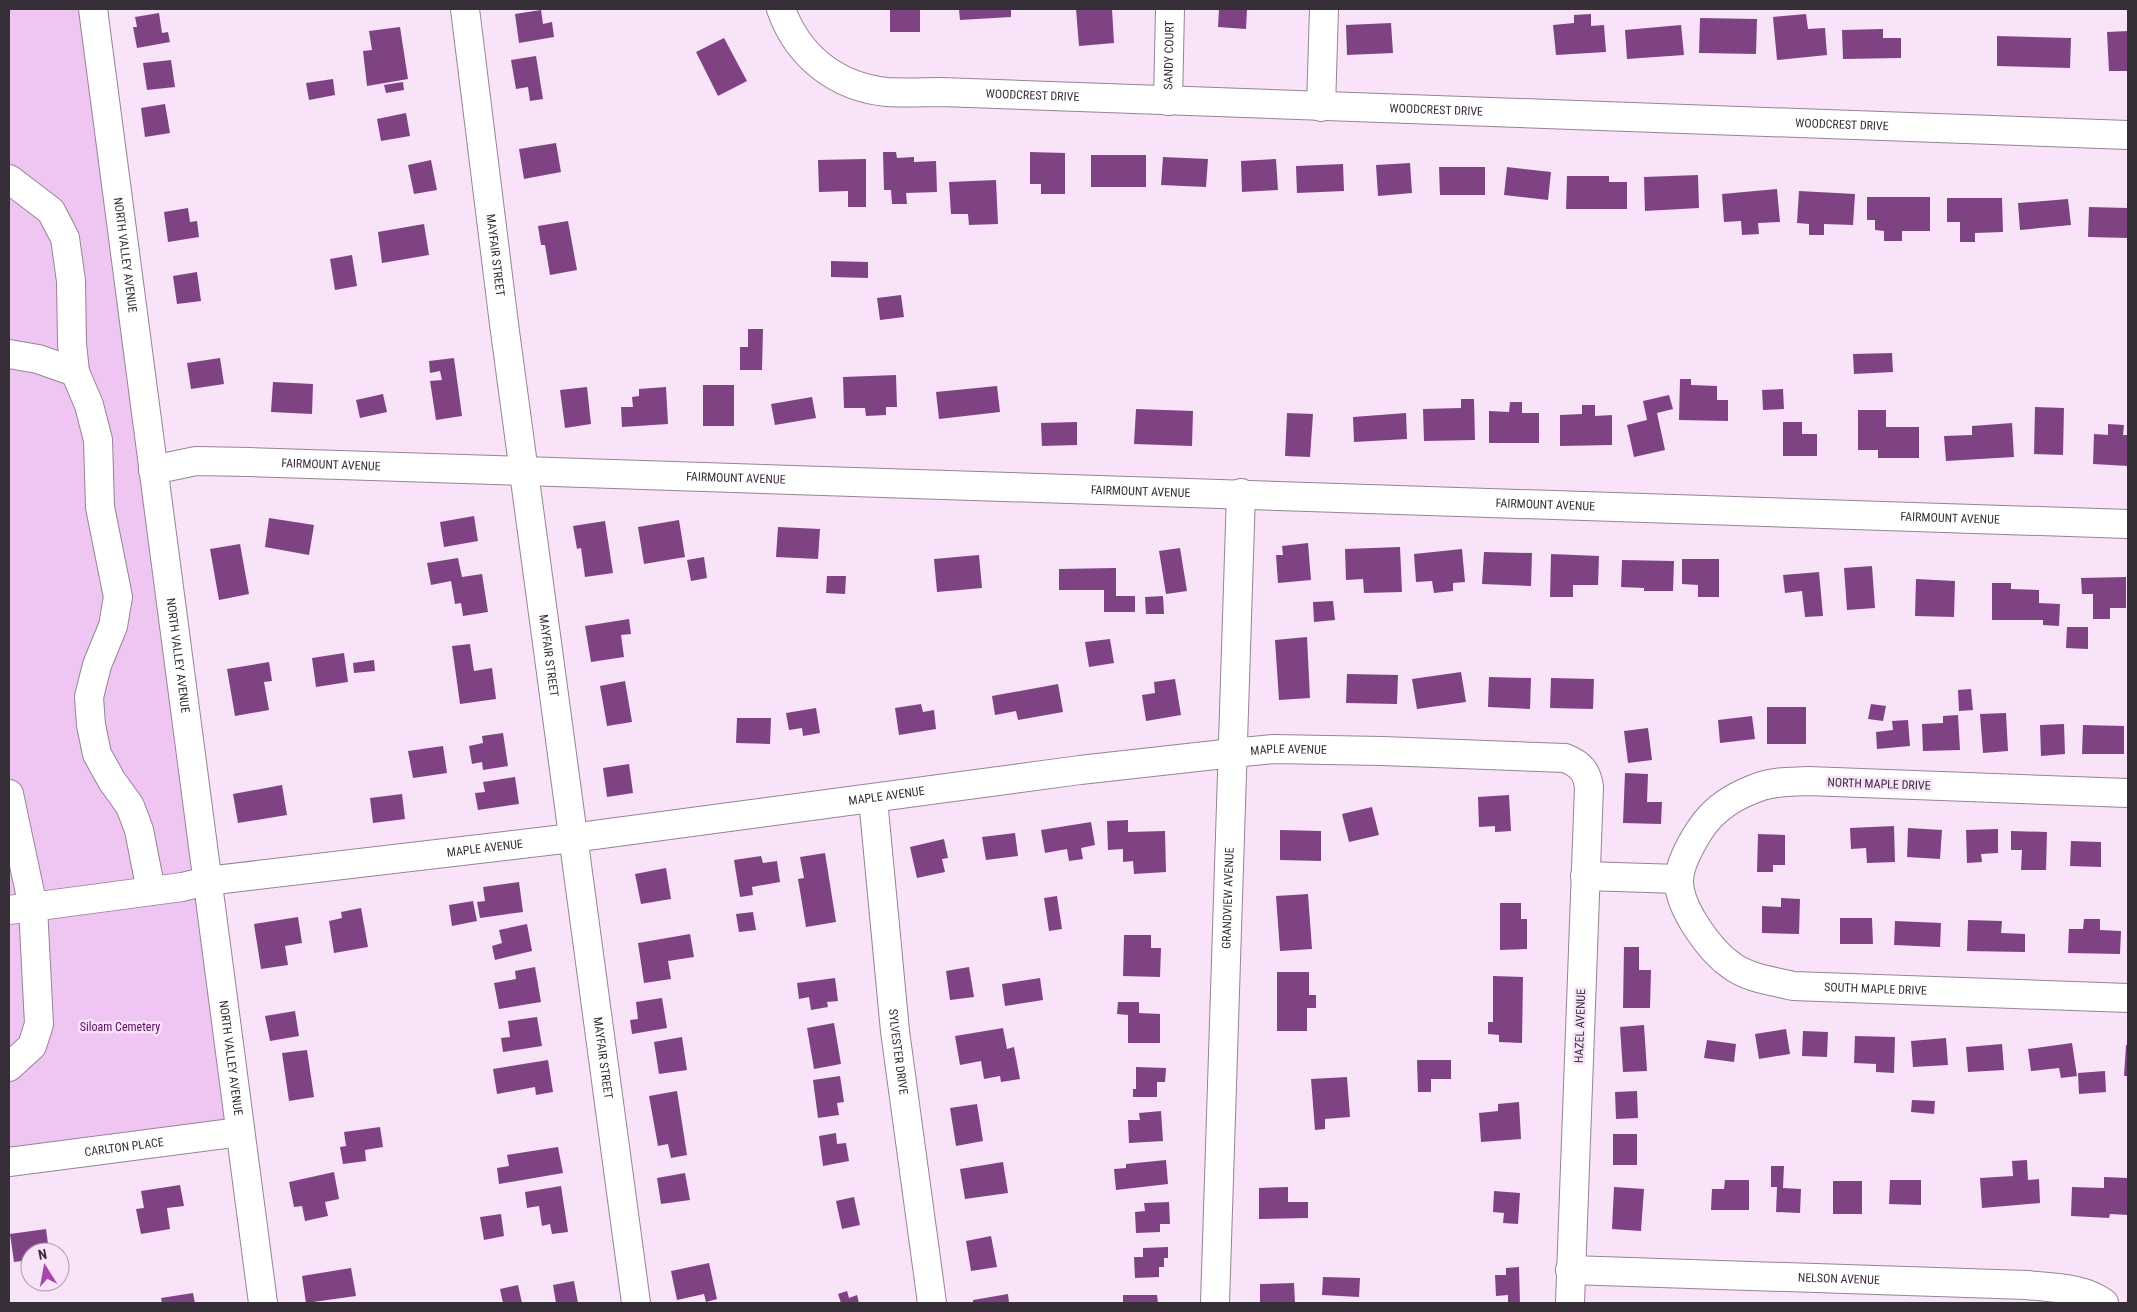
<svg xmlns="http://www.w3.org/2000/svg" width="2137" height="1312" font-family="'Roboto Condensed',sans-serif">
	<rect width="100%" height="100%" fill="#f8e3f9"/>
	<path fill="#efc5f1" d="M9,9H96L246,1127L9,1151Z"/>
	<path fill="#7f4384" d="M890,9H920V32H890Z
		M959,9H1011V17L960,20Z
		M1076,9H1112L1114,43L1079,46Z
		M1219,9H1247L1246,29L1218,27Z
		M541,10L543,24L552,22L554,37L519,43L515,14Z
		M159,13L162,33L168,32L170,42L137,48L133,27H137L135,17Z
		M1591,14V26L1604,25L1606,52L1556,55L1553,25L1574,23V15Z
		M1806,14L1808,29L1825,28L1827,55L1777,60L1773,17Z
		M1700,18L1757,19L1756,54L1699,53Z
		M1391,23L1393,53L1347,55L1346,25Z
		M1681,25L1684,55L1627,59L1625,30Z
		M400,27L408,79L367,86L363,51L372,50L369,31Z
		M1883,29V38H1901V58L1843,59L1842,30Z
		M2128,31V71H2109L2107,32Z
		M1997,36L2071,38L2070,68L1997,66Z
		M724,38L747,81L718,96L696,52Z
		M536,56L543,99L530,101L528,87L516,89L511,60Z
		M171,60L175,87L147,90L143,63Z
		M333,79L335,95L309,100L306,83Z
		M403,82L404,90L386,93L384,85Z
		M165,104L170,133L145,137L141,108Z
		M406,113L410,136L381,141L377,119Z
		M556,143L561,172L524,179L519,149Z
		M883,152H896L897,158L914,157V162L936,161L937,192L906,193L907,204H892L891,190H884Z
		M1030,152L1065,153V194H1041V184H1030Z
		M1091,155H1146V187H1091Z
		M1163,157L1208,159L1206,187L1161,185Z
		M866,159V207H848V191L819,192L818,160Z
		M1276,159L1278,190L1242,192L1241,161Z
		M431,160L437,190L414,194L408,165Z
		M1410,163L1412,193L1378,196L1376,165Z
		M1343,164L1344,191L1297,193L1296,166Z
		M1439,167H1485V195H1440Z
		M1507,167L1551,172L1548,200L1504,195Z
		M1698,175L1699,208L1645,211L1644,177Z
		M1567,176H1609V182H1627V209H1566Z
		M996,180L998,224L969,225L968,214H951L949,182Z
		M1777,189L1780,222L1758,223L1759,234L1742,235L1741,221L1724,222L1722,194Z
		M1799,191L1855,194L1853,225L1824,224V235H1809V224L1797,223Z
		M1867,197H1930V231H1902V241H1884V231L1875,230V220H1867Z
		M1947,198H2002L2003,232L1975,233V242H1960V222H1947Z
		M2068,199L2071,225L2020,230L2018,203Z
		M2089,207L2128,208V238L2088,237Z
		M188,208L190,222L197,221L199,237L168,242L164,212Z
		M568,221L577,270L550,275L545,245H541L538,226Z
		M424,224L429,255L382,263L378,232Z
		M352,255L357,286L335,290L330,259Z
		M831,261L868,262V278L831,277Z
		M197,272L201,301L177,304L173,276Z
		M901,295L904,317L880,320L877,298Z
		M748,329H763L762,370H740V347H748Z
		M1892,353L1893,372L1854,374L1853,354Z
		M220,358L224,384L191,389L187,363Z
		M454,358L462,416L436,420L430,381L442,380L440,371L430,373L429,361Z
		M896,375L897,407H886V415L866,416L865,408H844L843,377Z
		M1680,379H1691V385L1717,386V400H1728V421L1679,420Z
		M273,382L313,384L312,414L271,412Z
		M703,385H734V426H703Z
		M997,386L1000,412L939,419L936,392Z
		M587,387L591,424L565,428L560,390Z
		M666,387L668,424L622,427L621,407H633L632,397L639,396V389Z
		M1783,389L1784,409L1763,410L1762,390Z
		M383,394L387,412L360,418L356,400Z
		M1669,395L1673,409L1657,413L1665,450L1634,457L1627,425L1647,420L1643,401Z
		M812,397L816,418L775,425L771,404Z
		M1461,399H1474L1475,440L1424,441L1423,409L1461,408Z
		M1510,402H1522V413H1539V443H1489V411L1509,412Z
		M1582,405H1595V416L1612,415V445L1560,446V415L1582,414Z
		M2035,407L2064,408L2063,455L2034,454Z
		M1136,409L1193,411L1192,446L1134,444Z
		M1858,410H1886V427H1919V458H1878V450H1858Z
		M1287,413L1313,414L1310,457L1285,456Z
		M1406,413L1407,439L1354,442L1353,417Z
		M1077,422V445L1042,446L1041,423Z
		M1783,422H1802V434H1817V456H1783Z
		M2012,423L2014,457L1946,461L1944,436L1972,435V426Z
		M2108,424L2124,425L2123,435H2128V466L2093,464L2094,434L2108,435Z
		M474,516L478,541L444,547L440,522Z
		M269,518L314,525L309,555L265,547Z
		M679,520L685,557L644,564L638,527Z
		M605,521L613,573L585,577L581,548L577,549L573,526Z
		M778,527L820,529L818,559L776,557Z
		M1308,543L1311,580L1278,583L1276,555H1283L1282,546Z
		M240,544L249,594L219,600L210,549Z
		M1400,547L1402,592L1364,593L1363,579L1346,580L1345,549Z
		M1180,548L1187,591L1166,594L1159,551Z
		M1462,549L1465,582L1453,583V591L1434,593L1432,581L1416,582L1414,554Z
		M1484,552L1532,553L1531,586L1482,584Z
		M1551,554L1599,556L1598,585H1573V597H1550Z
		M979,555L982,588L937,592L934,559Z
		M704,557L707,578L691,581L687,560Z
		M458,558L462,577L482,574L488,612L463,616L461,603L455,604L451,581L431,585L427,563Z
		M1682,559H1719V597H1698V585L1682,584Z
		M1622,560L1674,561L1673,591H1644V588L1621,587Z
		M1872,566L1875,608L1847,610L1844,568Z
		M1116,568V596H1135V612H1104V590H1059V569Z
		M1819,572L1823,616L1805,617L1802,591L1785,593L1783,575Z
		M827,576H846L845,594L826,593Z
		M2126,577V608H2110V619H2093V594H2082L2081,578Z
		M1916,579L1955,581L1954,617L1915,616Z
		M1992,583H2011V589L2039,590V603L2060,604L2059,626L2043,625V620H1992Z
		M1163,596L1164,614H1146L1145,597Z
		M1333,601L1335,620L1314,622L1313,602Z
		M629,619L631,634L621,635L624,657L591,662L585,626Z
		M2067,627H2088V649L2066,648Z
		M1307,637L1310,698L1279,700L1275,640Z
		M1110,639L1114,663L1089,667L1085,642Z
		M470,644L474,671L492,668L496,699L460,704L452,646Z
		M344,653L348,682L316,687L312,658Z
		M374,660L375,671L354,673L353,663Z
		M269,662L272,681L264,682L269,710L235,716L227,669Z
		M1461,672L1466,702L1417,709L1412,679Z
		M1347,674L1398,675L1397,704L1346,703Z
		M1489,677L1531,678L1530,709L1488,707Z
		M1551,678L1594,679L1593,709L1550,708Z
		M1175,679L1181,715L1146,721L1142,695L1155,693L1154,682Z
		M625,681L632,722L607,726L600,686Z
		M1058,684L1063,712L1018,720L1016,711L995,715L992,696Z
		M1971,689L1973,710L1959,711L1958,690Z
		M921,704L923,712L934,710L936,729L899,735L895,708Z
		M1871,704L1886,706L1883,721L1868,719Z
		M1767,707H1806V744H1767Z
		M816,708L820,733L803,736L802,728L789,730L786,713Z
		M2006,713L2008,751L1983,753L1980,714Z
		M1958,715L1960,750L1923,751L1922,724L1943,723V716Z
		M1752,716L1755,739L1720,743L1718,720Z
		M737,718H771L770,744L736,743Z
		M1908,720L1910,746L1877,749L1876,732L1893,730L1892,721Z
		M2064,724L2065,754L2041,756L2040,725Z
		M2083,725L2124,726V754H2082Z
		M1648,728L1652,760L1628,763L1624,731Z
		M503,733L508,766L483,770L482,762L472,764L469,746L483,743L482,736Z
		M443,746L447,773L413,778L408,751Z
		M629,764L633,793L607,797L603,768Z
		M1625,773L1648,774L1647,802H1662L1661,824L1623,823Z
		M515,777L519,804L478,810L475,793L485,792L483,782Z
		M282,785L287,815L238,823L233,794Z
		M402,794L405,819L373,823L370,798Z
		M1509,795L1511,831L1495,832V826L1479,827L1478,797Z
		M1372,807L1379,835L1349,842L1342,814Z
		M1128,820V832L1165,831L1166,872L1134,874L1133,861L1123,862V849L1108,850L1107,821Z
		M1091,822L1095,845L1081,848L1083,859L1069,861L1067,849L1045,853L1041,830Z
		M1894,826L1895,862L1867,863L1866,848L1851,849L1850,828Z
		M1908,828L1942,830L1940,859L1907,857Z
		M1998,829V853L1981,854L1982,862L1967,863L1966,830Z
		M1280,830L1321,831V861L1280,860Z
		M2011,831L2047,832L2046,870H2021L2022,850H2011Z
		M1015,833L1018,856L986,860L982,837Z
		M1758,834L1785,835V865H1773V872H1757Z
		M944,839L948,858L942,859L945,872L917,878L910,847Z
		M2071,841L2101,842V867L2070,866Z
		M825,853L836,922L806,927L798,879L804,878L800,857Z
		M761,856L763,863L777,861L780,882L752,887L753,895L740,897L734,860Z
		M666,868L671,899L641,904L635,874Z
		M519,882L523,912L480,918L477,902L485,901L483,887Z
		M1308,894L1312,949L1280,951L1276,896Z
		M1057,896L1062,929L1049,931L1044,898Z
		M1781,898L1800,899L1799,934L1762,933V906L1781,907Z
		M473,901L477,921L452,926L449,905Z
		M1500,903H1521V919H1527V949L1500,950Z
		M361,908L368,947L334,953L329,921L342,918L341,912Z
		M753,912L756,930L739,932L736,914Z
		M298,917L302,943L285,946L288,965L261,969L254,924Z
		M1840,918H1872L1873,944H1840Z
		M2084,919H2100V930L2121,931L2120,954L2068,953L2069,929H2083Z
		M1968,920L2002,921L2001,933L2025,934V952L1967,951Z
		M1895,921L1941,923L1940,947L1894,945Z
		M527,924L532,951L495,960L492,946L502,943L499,930Z
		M690,934L694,957L668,961L671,979L644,983L638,943Z
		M1124,935H1151V948H1161L1160,977L1123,976Z
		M1624,947H1639V970H1651L1650,1008H1623Z
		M535,967L541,1002L499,1009L494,983L516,979L515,971Z
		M969,967L974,997L950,1000L946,971Z
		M1277,972H1309V995H1316V1008H1307V1031H1277Z
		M1493,976L1523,977L1522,1043L1499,1042V1035L1488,1034V1022H1493Z
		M835,978L838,1001L827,1002L828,1007L811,1010L809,997L799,999L797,983Z
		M1040,978L1043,1000L1005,1006L1002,984Z
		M662,998L667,1028L632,1034L630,1020L638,1019L636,1002Z
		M1118,1002H1139V1013L1160,1014V1043H1128V1015L1117,1014Z
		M295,1011L299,1036L270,1041L265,1016Z
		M537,1017L542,1046L503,1052L501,1038L510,1037L508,1021Z
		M834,1023L841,1064L814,1069L807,1028Z
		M1644,1025L1647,1071L1623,1072L1620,1027Z
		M1003,1028L1007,1049L1014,1047L1020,1079L1001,1082L1000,1076L984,1079L981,1061L960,1065L955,1036Z
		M1786,1029L1790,1054L1759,1059L1755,1034Z
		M1803,1031L1828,1032L1827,1057L1802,1056Z
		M1855,1036L1895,1037L1894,1073L1876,1072V1064L1854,1063Z
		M682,1037L687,1070L659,1074L654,1042Z
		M1946,1038L1948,1065L1913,1067L1911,1041Z
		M1707,1040L1736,1044L1734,1062L1704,1058Z
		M2072,1043L2077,1076L2061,1078L2059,1068L2031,1071L2028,1049Z
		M2002,1044L2004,1070L1968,1072L1966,1047Z
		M2126,1045H2128V1076H2124Z
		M307,1050L314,1097L289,1101L282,1053Z
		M548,1060L553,1092L536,1095L535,1087L497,1094L493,1069Z
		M1417,1060H1451V1079H1431V1092H1418Z
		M1136,1067L1166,1068L1165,1082H1157V1097H1133V1089H1136Z
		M2105,1071L2106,1092L2079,1094L2078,1073Z
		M840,1076L844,1102L837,1103L839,1115L818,1118L813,1080Z
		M1347,1077L1350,1117L1325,1119V1129L1315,1130L1311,1079Z
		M677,1091L687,1155L671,1158L668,1144L658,1146L649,1096Z
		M1637,1091L1638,1118L1616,1119L1615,1092Z
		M1912,1100L1935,1101L1934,1114L1911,1112Z
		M1519,1102L1521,1139L1481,1142L1479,1113L1498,1111V1104Z
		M977,1104L983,1141L956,1146L950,1108Z
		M1161,1111L1163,1141L1129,1143L1128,1120H1140L1139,1113Z
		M380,1127L383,1147L365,1150L366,1161L343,1164L340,1147L346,1146L344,1132Z
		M836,1133L837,1144L846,1143L849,1161L823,1166L819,1136Z
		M1613,1134H1637V1165H1613Z
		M558,1147L563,1173L499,1184L497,1168L509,1166L507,1155Z
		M1166,1160L1168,1184L1116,1190L1114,1169L1126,1168V1164Z
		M2027,1160L2028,1180L2039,1179L2040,1203L1982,1208L1980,1178L2013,1176L2012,1161Z
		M1003,1162L1008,1193L965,1199L960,1169Z
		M1771,1166H1784L1783,1188L1801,1189L1800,1213L1776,1212L1777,1187H1771Z
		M334,1172L339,1199L325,1202L328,1216L305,1221L302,1206L294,1207L289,1182Z
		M685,1173L690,1200L661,1204L657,1178Z
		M2104,1177L2128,1178V1215L2110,1214L2109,1218L2071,1216L2072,1187L2104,1188Z
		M1725,1180H1749V1210H1711L1712,1189H1724Z
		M1890,1180H1921V1205L1889,1204Z
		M1833,1181H1862V1214H1833Z
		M180,1185L184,1206L167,1208L170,1229L141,1234L136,1209L144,1208L141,1191Z
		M561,1186L568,1232L552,1234L550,1224L542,1226L539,1206L527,1208L525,1192Z
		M1288,1187V1202H1308V1218L1259,1219V1188Z
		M1614,1187L1644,1189L1641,1231L1612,1229Z
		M1494,1191L1520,1193L1518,1224L1503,1223L1504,1213L1493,1212Z
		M854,1197L860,1225L842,1229L836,1201Z
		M1169,1202L1170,1224H1160V1232L1136,1233L1135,1212L1145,1211L1144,1203Z
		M501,1214L504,1236L484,1240L480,1217Z
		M46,1229L49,1252H30V1260L14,1262L10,1234Z
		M991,1236L997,1267L971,1271L966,1241Z
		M1168,1247V1258H1164V1267H1159V1277L1135,1278L1134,1257H1143V1248Z
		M709,1263L717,1299L706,1302L704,1294L677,1300L671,1271Z
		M1519,1267L1520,1303H1508V1295L1496,1296L1495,1275H1506V1268Z
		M351,1268L356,1296L306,1303L302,1276Z
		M1323,1277L1360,1278L1359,1297L1322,1295Z
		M574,1281L578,1303H556L553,1285Z
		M1294,1283L1295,1303H1260V1284Z
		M518,1285L522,1303H503L500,1289Z
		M847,1291L849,1298L857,1295L859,1303H841L838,1294Z
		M193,1293L195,1303H162L161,1298Z
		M1008,1294L1009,1303H973V1300Z
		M1123,1295H1157L1158,1303H1123Z"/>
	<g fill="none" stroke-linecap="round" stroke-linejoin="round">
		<defs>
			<g id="minor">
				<path id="s1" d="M93,9L263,1303"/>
				<path id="s2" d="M465,9L504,324L636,1303"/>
				<path id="s3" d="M781,9C798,57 837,87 887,92C905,93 924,92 941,92L2128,135"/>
				<path id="s4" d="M1168,101L1170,9"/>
				<path d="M1321,107L1324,9"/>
				<path d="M9,179L51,211L65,238L71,281L72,344L75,372L89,405L98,440L100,507L118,597L113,626L97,665L89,697L91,725L97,754L112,781L130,806L139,830L151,891"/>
				<path d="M9,354L38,359L75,372"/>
				<path id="s5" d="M153,470L196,461L249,462L2128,524"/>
				<path id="s6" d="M2128,793L1808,781C1792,782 1774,781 1759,787C1742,793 1723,803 1710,817C1698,830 1679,862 1679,881C1679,908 1710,951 1732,966C1748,978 1773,981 1793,986L2128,998"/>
				<path d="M9,794L33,907L39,1024L32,1046L9,1067"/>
				<path id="s7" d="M873,799L895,1031L932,1303"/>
				<path d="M1585,876L1679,879"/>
				<path id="s8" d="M9,910L182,887L207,881L572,838L1080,770L1233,753L1273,749L1382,751L1565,758C1580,764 1587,771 1589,787L1570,1303"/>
				<path id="s9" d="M9,1162L240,1132"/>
				<path id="s10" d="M1570,1270L2027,1285C2052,1288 2083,1287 2104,1303"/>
				<path id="s11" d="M1215,1303L1241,493"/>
			</g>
		</defs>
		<use href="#minor" stroke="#968397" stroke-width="30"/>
		<use href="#minor" stroke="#fff" stroke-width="28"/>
	</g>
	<g text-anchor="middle" stroke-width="5" stroke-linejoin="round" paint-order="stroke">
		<g font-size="12" fill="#372f38" stroke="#f8e3f9">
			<text dy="4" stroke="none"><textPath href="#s4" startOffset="46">SANDY COURT</textPath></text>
			<text dy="4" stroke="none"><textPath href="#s3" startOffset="288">WOODCREST DRIVE</textPath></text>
			<text dy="4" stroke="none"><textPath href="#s3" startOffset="692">WOODCREST DRIVE</textPath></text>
			<text dy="4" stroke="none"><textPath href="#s3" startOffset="1098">WOODCREST DRIVE</textPath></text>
			<text dy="4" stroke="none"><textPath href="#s1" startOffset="248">NORTH VALLEY AVENUE</textPath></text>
			<text dy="4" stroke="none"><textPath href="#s2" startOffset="248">MAYFAIR STREET</textPath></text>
			<text dy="4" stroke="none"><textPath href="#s5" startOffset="179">FAIRMOUNT AVENUE</textPath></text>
			<text dy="4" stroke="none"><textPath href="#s5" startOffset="584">FAIRMOUNT AVENUE</textPath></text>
			<text dy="4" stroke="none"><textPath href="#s5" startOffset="989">FAIRMOUNT AVENUE</textPath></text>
			<text dy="4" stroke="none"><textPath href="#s5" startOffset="1394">FAIRMOUNT AVENUE</textPath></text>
			<text dy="4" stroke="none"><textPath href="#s5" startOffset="1799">FAIRMOUNT AVENUE</textPath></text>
			<text dy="4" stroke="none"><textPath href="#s1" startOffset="652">NORTH VALLEY AVENUE</textPath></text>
			<text dy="4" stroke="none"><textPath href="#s2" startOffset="652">MAYFAIR STREET</textPath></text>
			<text dy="4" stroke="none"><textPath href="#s8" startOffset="1290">MAPLE AVENUE</textPath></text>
			<text transform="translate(1879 784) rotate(2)" y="4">NORTH MAPLE DRIVE</text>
			<text dy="4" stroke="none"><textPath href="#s8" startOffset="885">MAPLE AVENUE</textPath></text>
			<text dy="4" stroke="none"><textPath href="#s8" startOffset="480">MAPLE AVENUE</textPath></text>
			<text dy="4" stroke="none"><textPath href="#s11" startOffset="405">GRANDVIEW AVENUE</textPath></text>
			<text dy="4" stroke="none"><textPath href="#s6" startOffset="750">SOUTH MAPLE DRIVE</textPath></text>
			<text transform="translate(1580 1026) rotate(-88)" y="4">HAZEL AVENUE</text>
			<text dy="4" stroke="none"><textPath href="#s7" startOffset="254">SYLVESTER DRIVE</textPath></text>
			<text dy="4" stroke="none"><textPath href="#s1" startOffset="1058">NORTH VALLEY AVENUE</textPath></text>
			<text dy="4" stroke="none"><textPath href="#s2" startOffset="1058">MAYFAIR STREET</textPath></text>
			<text dy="4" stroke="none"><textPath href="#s9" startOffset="116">CARLTON PLACE</textPath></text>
			<text dy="4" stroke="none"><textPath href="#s10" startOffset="269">NELSON AVENUE</textPath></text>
		</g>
		<g font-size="12" fill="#5d0964" stroke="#f8e3f9">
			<text x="120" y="1031">Siloam Cemetery</text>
		</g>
	</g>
	<rect width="2137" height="1312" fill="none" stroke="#372f38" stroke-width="20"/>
	<g transform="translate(45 1267) rotate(349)"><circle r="24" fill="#f8e3f9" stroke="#ab9bac"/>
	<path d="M0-4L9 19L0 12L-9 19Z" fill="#a746ae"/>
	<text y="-8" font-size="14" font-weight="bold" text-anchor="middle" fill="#372f38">N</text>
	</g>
</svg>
